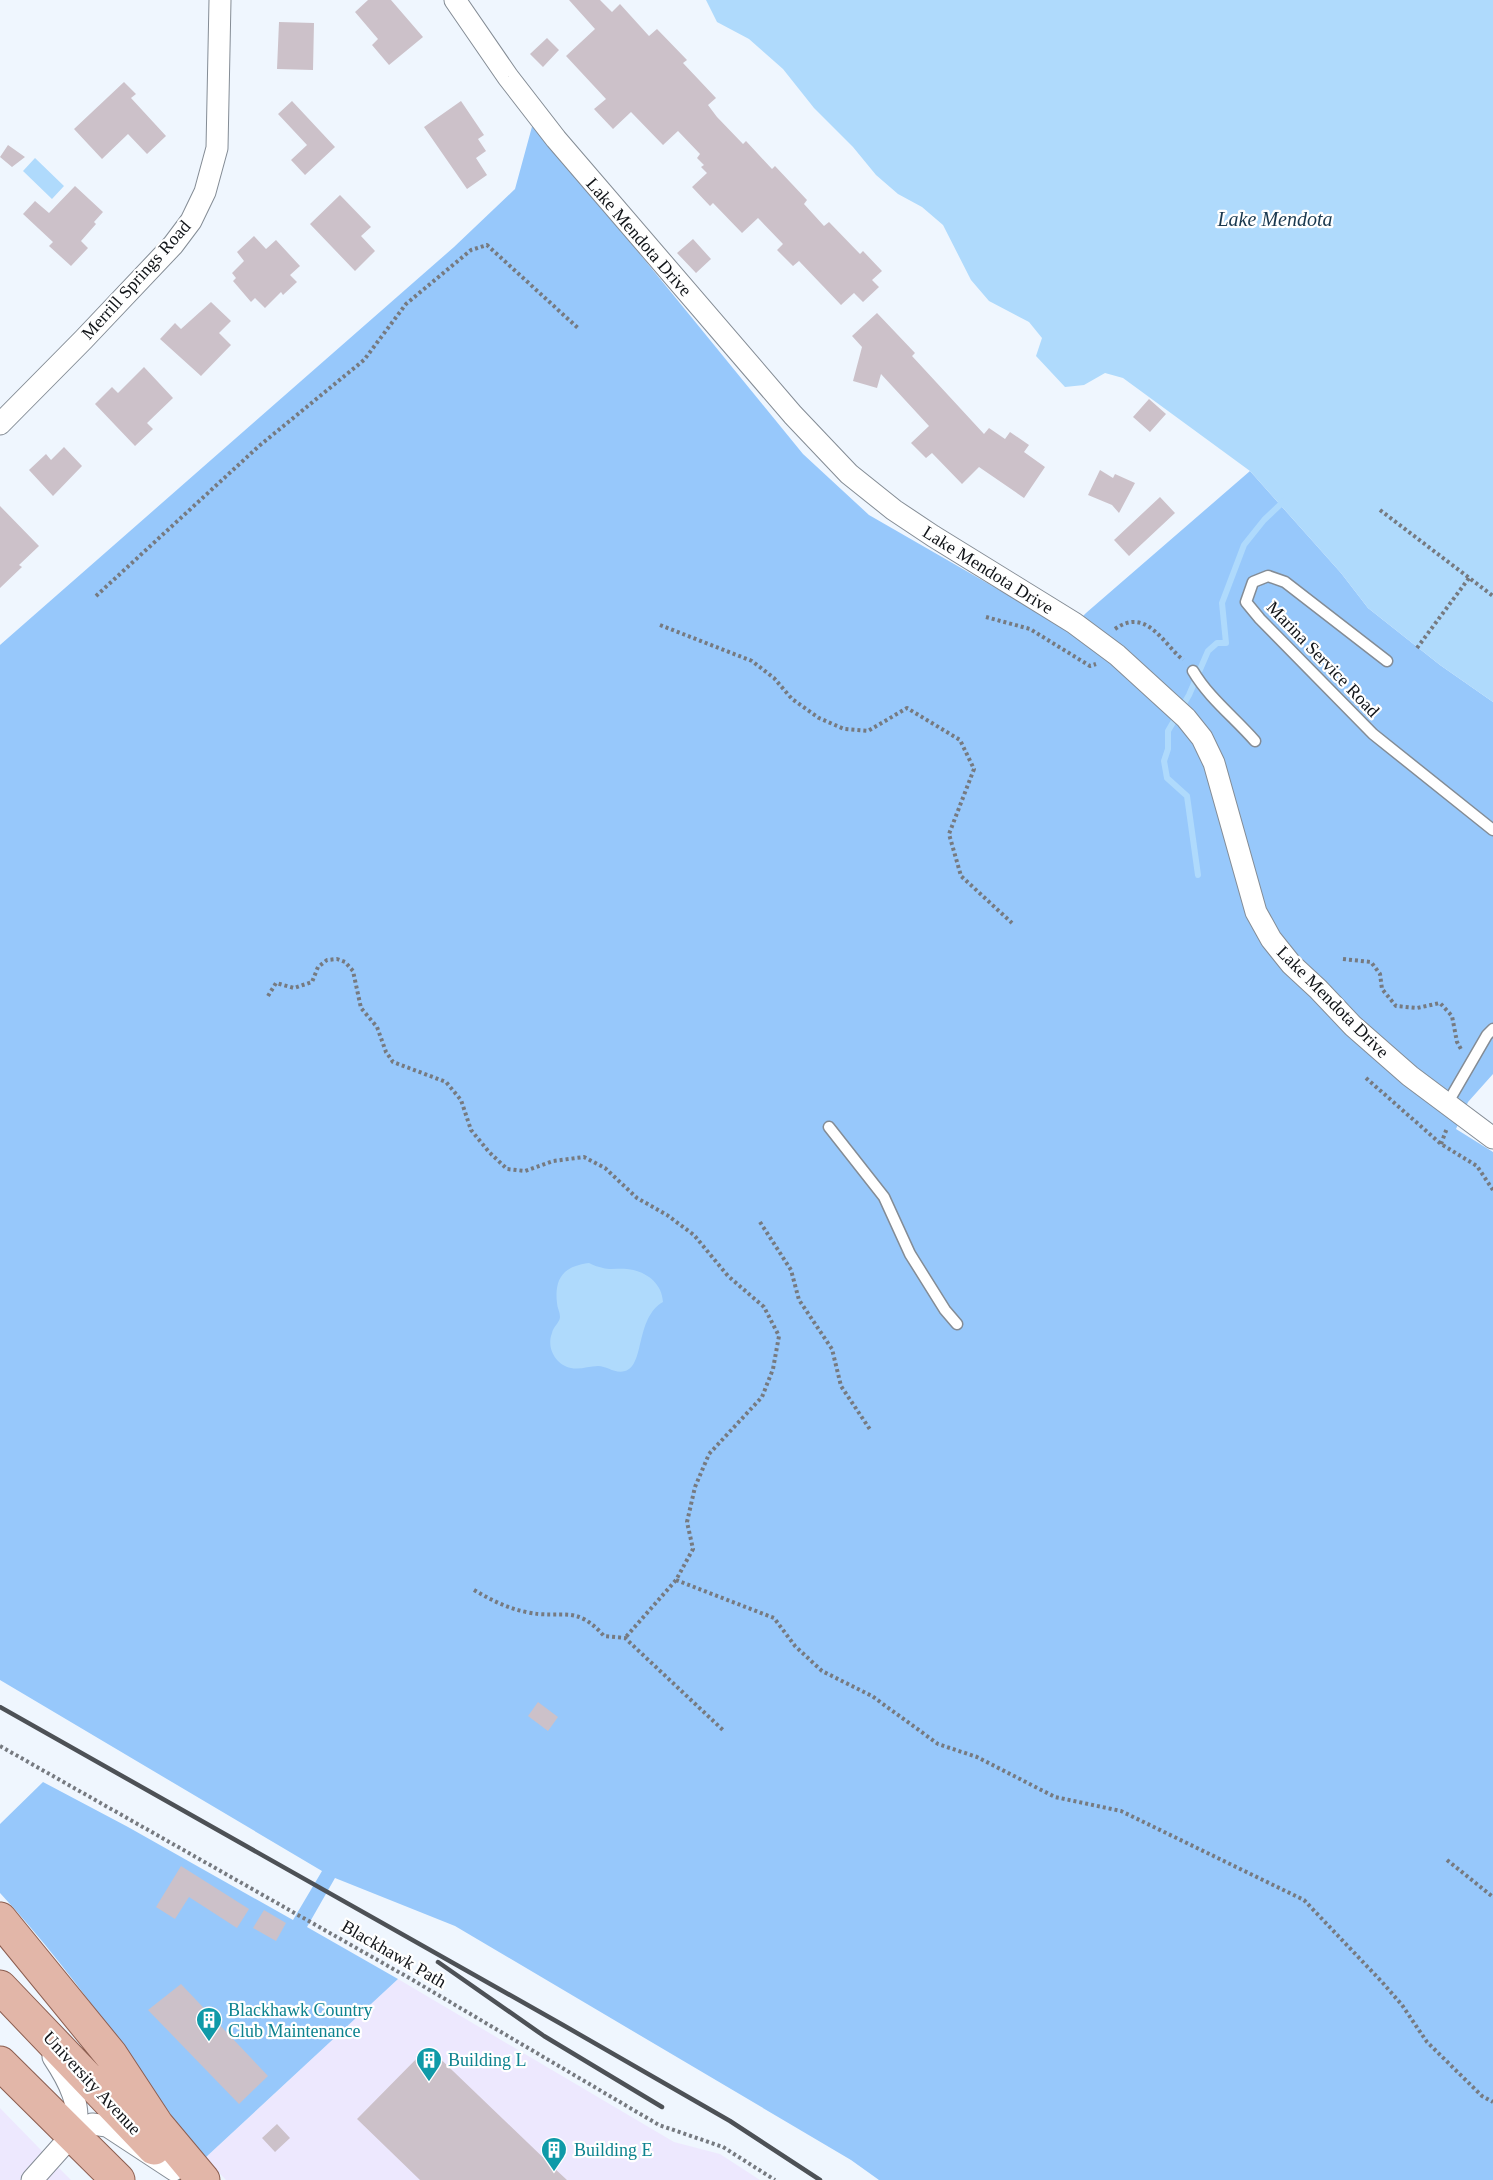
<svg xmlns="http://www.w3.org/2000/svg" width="1493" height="2180" font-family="'Times New Roman',serif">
	<rect width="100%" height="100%" fill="#eff6fe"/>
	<path fill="#ede8fe" d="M398,1979L674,2142L720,2154L760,2180H226L205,2158Z
		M0,2108L38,2147L71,2180H0Z"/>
	<path fill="#97c8fb" d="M533,123L803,454L869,515L1069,630L1086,613L1250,471L1341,573L1368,608L1440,665L1493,702V1074L1468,1102L1456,1129L1493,1152V2180H879L851,2160L455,1926L335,1878L307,1927L398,1979L205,2158L190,2142C130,2056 71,1970 0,1893V1824L43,1782L128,1827L293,1920L322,1871L0,1680V645L454,247L515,189Z"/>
	<path fill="#afdafc" d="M706,0H1493V702L1440,665L1368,608L1341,573L1250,471L1123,378L1105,373L1084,385L1065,387L1036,356L1042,338L1029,322L989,301L971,280L943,225L922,207L898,194L876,175L853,147L814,108L783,69L749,39L717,22Z
		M35,158L64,186L52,199L23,171Z
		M589,1263C593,1265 598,1267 603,1268C610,1270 619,1268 627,1269C646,1271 662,1283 663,1302C635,1318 645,1366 625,1371C615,1374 607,1366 598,1366C589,1366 580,1370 571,1368C556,1365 546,1348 552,1333C553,1327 560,1322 560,1317C560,1312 557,1307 557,1303C554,1278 564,1266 589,1263Z"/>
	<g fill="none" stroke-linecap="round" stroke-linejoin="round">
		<path stroke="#afdafc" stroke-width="6" d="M1198,875L1187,796L1167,778L1164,761L1168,749V731L1189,695L1208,651L1217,643H1226L1222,603L1244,545L1264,520L1284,501"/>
	</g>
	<path fill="#ccc1c9" d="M368,0H391L423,37L389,65L372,45L378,39L355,12Z
		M569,0H600L612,12L620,4L649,36L657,29L687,60L683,63L716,98L708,105L717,117L743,144L746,141L772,169L775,166L807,200L804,204L824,226L829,222L860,254L863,251L882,271L872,280L879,287L863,302L854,293L841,305L799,261L793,266L777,250L783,244L758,218L742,233L713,203L710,206L692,187L707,173L701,167L704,165L697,158L700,154L678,131L663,145L631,112L613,129L594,109L606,99L566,56L595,29Z
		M279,22L314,23L313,70L277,69Z
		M547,38L559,50L543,67L530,54Z
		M124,82L136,94L131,98L166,136L147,154L128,134L102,159L74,129Z
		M292,101L335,147L305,175L291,160L307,145L278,114Z
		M461,101L484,135L478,139L486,151L476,158L487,175L467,189L424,127Z
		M8,145L25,157L12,167L0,157Z
		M75,186L103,212L94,222L96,224L81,241L88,248L71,266L49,246L53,242L23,214L35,201L49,213Z
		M340,195L371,227L361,236L375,251L355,271L310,224Z
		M254,236L266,249L276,240L300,266L290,275L297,282L283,295L281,292L265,308L255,298L251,302L233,281L236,278L232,273L244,261L237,252Z
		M693,239L711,259L696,273L677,253Z
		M211,302L231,321L219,333L231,345L201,376L160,339L175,323L181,329Z
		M877,313L915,353L912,356L984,434L989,428L1005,439L1010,432L1029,445L1024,452L1045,467L1024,498L979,467L962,484L932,453L926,458L911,443L929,426L881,374L877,388L853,381L862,347L852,336Z
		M144,367L173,398L147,423L153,429L135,446L95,404L112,387L118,393Z
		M1149,399L1166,414L1150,432L1133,417Z
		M64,447L82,466L53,496L29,470L46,454L51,460Z
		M1100,470L1113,478L1115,474L1135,483L1119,513L1112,505L1088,495Z
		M1160,497L1175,513L1129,556L1114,540Z
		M0,506L39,546L19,565L22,567L0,588Z
		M538,1702L558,1717L548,1731L528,1716Z
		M181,1866L249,1909L237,1928L189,1897L175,1919L156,1907Z
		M264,1910L286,1923L276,1941L253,1928Z
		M181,1984L268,2076L239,2104L148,2010Z
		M428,2047L553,2167L567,2180H420L357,2119Z
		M277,2124L290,2138L275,2152L262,2138Z"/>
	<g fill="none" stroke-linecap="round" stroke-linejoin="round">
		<defs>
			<path id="lane" d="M1387,661L1285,582L1268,576L1253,582L1246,602L1260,619L1373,734L1493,830
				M1193,671C1209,698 1234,717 1255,741
				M1447,1104L1487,1035L1493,1029
				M829,1127L884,1197L910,1254L945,1310L957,1324"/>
			<path id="street" d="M455,0L508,77L556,139L793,415L849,474L894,510L933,536L1074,623L1117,655L1186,718L1202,738L1214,763L1256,912L1271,939L1291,964L1318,989L1353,1026L1410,1076L1493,1138
				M0,424L84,339L173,245L191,221L205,192L217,148L220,0
				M53,2057C67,2078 85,2109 73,2134
				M32,2180L73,2134L92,2124L107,2126L174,2170"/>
			<path id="primary" d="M0,1919L111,2055L157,2125L203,2180
				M0,1987L154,2148
				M0,2063L118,2180"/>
		</defs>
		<use href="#lane" stroke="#848c95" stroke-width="13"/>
		<use href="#street" stroke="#848c95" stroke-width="23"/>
		<use href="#primary" stroke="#8c5e50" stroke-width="35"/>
		<path stroke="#767a80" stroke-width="4" stroke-dasharray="3 3" stroke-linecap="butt" d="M1380,510L1493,596
			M96,596L259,446L364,360L406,304L471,250L487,245L579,329
			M986,617L1030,629L1090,666L1096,664
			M660,625L752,661L774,678L792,699L819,718L844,729L868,731L907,708L960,740L974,769L949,834L961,876L1012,923
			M1115,629C1146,607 1162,642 1183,660
			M1417,648L1469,578
			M1343,959L1371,962L1380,974L1382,989L1396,1006L1417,1008L1440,1003L1452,1016L1457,1042L1462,1051
			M268,996L276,983L294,988L312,982L318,967L327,960L337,959L345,962L353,971L361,1008L377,1027L386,1052L393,1062L446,1082L461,1100L471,1130L489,1152L507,1169L525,1171L553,1161L584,1157L605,1168L637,1198L667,1215L694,1235L728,1276L764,1307L779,1336L773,1369L762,1397L709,1454L695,1487L687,1522L693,1549L676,1580L625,1638
			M1366,1078L1441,1144L1477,1166L1493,1190
			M1441,1144L1447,1128
			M760,1222L791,1270L799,1300L832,1349L841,1386L871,1431
			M676,1580L774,1618L795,1646L822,1671L872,1696L938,1744L977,1757L1055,1797L1121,1811L1304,1900L1382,1982L1402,2005L1427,2042L1482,2096L1493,2102
			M474,1590C491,1600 507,1608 526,1612C562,1620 575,1603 604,1636L625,1638L724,1731
			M0,1746L411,1979L659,2125L723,2147L775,2180
			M1447,1860L1493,1897"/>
		<use href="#lane" stroke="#fff" stroke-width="10"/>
		<use href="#street" stroke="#fff" stroke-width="21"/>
		<use href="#primary" stroke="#e2b6a8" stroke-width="33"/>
		<path stroke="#4d5156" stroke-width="4.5" d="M0,1707L563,2025L730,2121L820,2180
			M438,1962L544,2036L662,2107"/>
	</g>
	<defs>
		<symbol id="building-pin" viewBox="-11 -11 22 30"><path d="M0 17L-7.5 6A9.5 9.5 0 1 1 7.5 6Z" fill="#0f9aa8" stroke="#fff"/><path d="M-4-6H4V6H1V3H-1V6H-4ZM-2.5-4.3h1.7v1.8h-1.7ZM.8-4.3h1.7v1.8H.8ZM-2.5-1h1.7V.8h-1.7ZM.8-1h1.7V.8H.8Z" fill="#fff"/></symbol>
	</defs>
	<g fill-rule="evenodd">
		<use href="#building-pin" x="194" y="2005" width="30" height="40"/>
		<use href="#building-pin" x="414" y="2045" width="30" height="40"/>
		<use href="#building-pin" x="539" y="2135" width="30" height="40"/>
	</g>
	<g text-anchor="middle" stroke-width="4.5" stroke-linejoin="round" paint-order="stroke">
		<g font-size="18" fill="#111418" stroke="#fff">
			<text transform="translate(639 237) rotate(49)" y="6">Lake Mendota Drive</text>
			<text transform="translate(136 280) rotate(-48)" y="6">Merrill Springs Road</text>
			<text transform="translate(988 570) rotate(32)" y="6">Lake Mendota Drive</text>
			<text transform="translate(1323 659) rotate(46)" y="6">Marina Service Road</text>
			<text transform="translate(1333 1002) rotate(45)" y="6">Lake Mendota Drive</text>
			<text transform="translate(394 1954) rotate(30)" y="6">Blackhawk Path</text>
			<text transform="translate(92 2083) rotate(47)" y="6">University Avenue</text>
		</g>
		<g font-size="18" fill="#0d838f" stroke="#fff" text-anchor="start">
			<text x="228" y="2016">Blackhawk Country<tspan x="228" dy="21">Club Maintenance</tspan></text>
			<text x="448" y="2066">Building L</text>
			<text x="574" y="2156">Building E</text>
		</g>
		<g font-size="20" font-style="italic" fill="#19384f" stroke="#fff">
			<text x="1275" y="226">Lake Mendota</text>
		</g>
	</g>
</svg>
